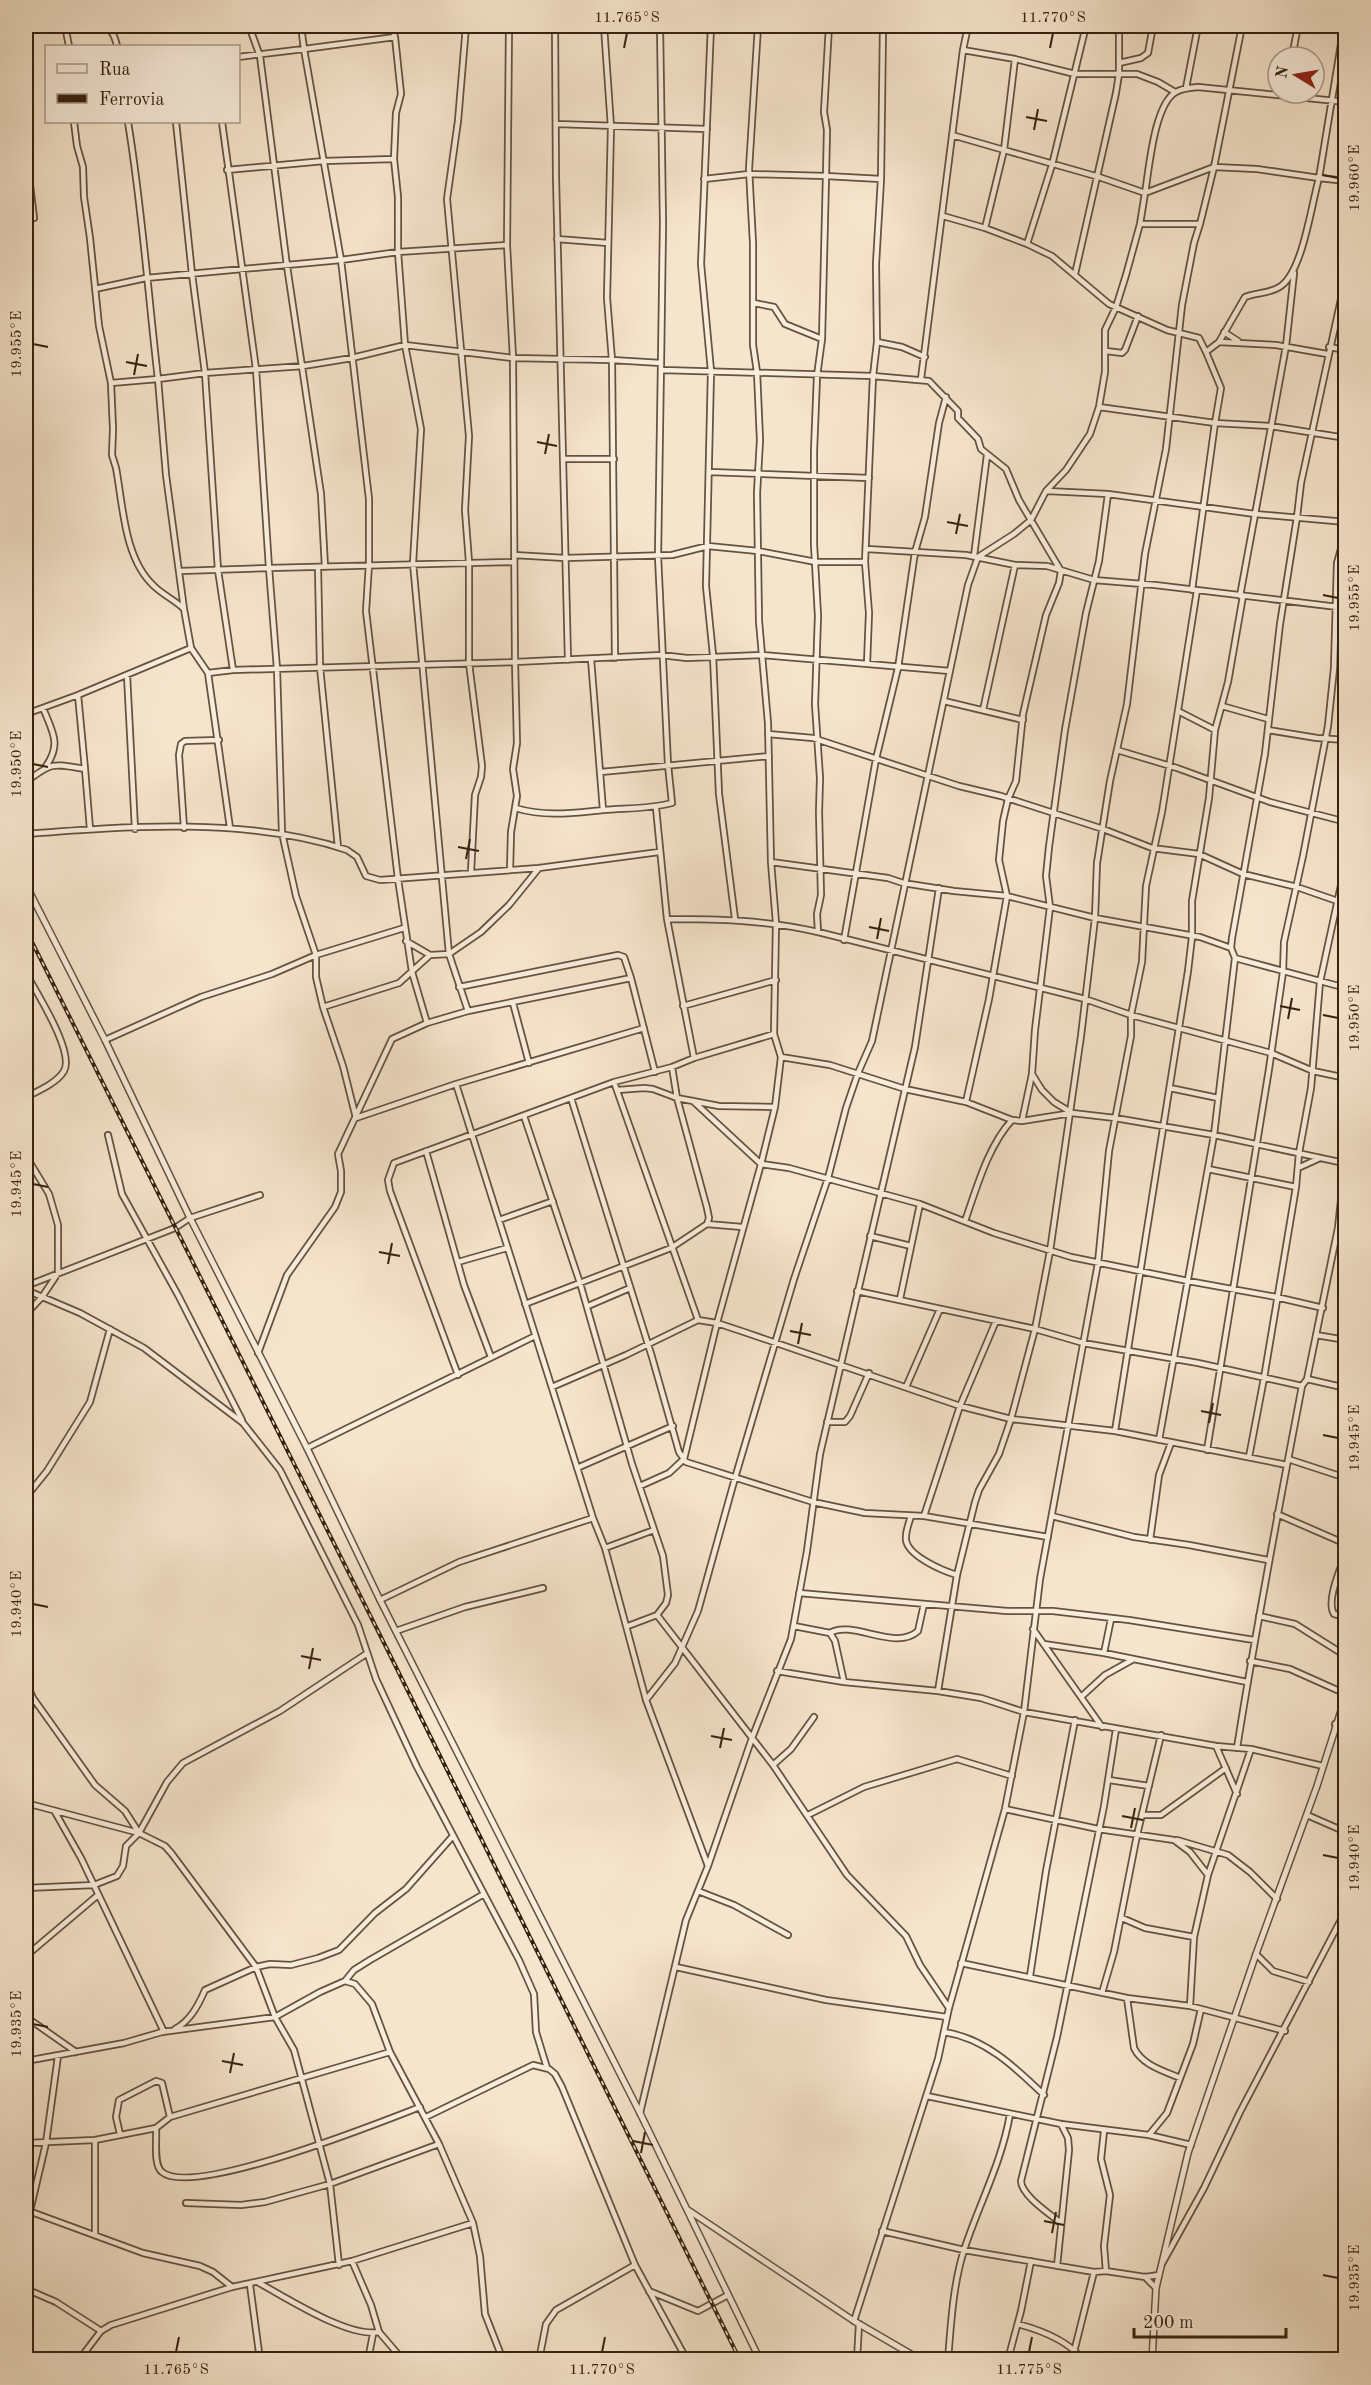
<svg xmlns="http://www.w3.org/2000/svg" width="1371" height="2385" font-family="'Old Standard TT',serif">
	<rect width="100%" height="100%" fill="#f6e5cd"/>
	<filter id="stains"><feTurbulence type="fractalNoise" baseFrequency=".00333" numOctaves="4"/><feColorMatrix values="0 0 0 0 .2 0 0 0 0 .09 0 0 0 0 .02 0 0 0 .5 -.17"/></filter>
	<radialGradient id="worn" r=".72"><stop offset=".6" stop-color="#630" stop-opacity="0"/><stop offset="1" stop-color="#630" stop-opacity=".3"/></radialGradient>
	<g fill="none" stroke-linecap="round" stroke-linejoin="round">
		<defs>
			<path id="minor" d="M65,26L69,46
				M97,26C111,27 114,33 117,46
				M249,26L260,56L287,266L321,494L325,567
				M391,26L395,37L401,94L396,113L394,159L398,197V252L405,345L421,429L413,563L449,954L468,1011
				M466,26L458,121L447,199L469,436L465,510L469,562V663L482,766L481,777L475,795L471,872
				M555,26L556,178L563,459
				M660,26L663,223L661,363
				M711,26L701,264L711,371L706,586L713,655L719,794L735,919
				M829,26L824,112L827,130L826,176L881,179L876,264L877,342L873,376L865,562L869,613L867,664
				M1242,26L1214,167L1257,169L1319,178L1344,26
				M66,28L94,26
				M26,30L61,26
				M395,37L304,49L341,260L369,499V564L366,611L398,879L412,972L427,1023
				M963,50L968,26
				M238,57L304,49L301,26
				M1292,57L1298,26
				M1119,63L1141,58L1148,53L1153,26
				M1186,88L1198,26
				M74,122L77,146L83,167L84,197L90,238L99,326L111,383L113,429L112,455L116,468C123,505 124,559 154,586C163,595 175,600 184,609L191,648L208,673L230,828
				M128,122C142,207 148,293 158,379L205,373L303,366L352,358L405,345L513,358L612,360L607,298L611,127L604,26
				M176,122L192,274L205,373L218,570L233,670
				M557,124L707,129
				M952,135L1004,150L985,228
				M26,152L34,218
				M227,170L324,161L394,159
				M704,179L749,174L826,176L822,339L817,376L814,451V544L818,616L815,704L820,778L819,812L821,895L817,914L818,932
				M881,179L883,26
				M1145,193C1149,170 1154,104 1176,92C1183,88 1191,88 1198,87L1346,102
				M943,216L985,228L1027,244L1052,256L1109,304L1167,330L1199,338L1206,352
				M1140,224H1200
				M557,239L608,243
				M1027,244L1052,165L1086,26
				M1075,274L1116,93L1119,74V26
				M95,289L146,278L341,260L398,252L507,245
				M754,303L774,307L785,324L822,339
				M1224,332L1238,341
				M877,342L902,347L925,357
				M1219,342L1276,345L1327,354
				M1329,347L1346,350
				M1106,351L1122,353L1125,350L1138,316
				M662,370L873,376L929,381L958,411V418L978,439L981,449L1006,469L1019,500L1061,571L1059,583L1046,615L1023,714L1016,781L1008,799L1003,821L999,860L1007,896L989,999L966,1102
				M921,379L963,50L1015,59L1075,74H1137L1158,82L1175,92
				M111,383L158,379L166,475L184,609
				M1099,407L1215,423L1221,388L1206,352L1219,342L1245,297C1257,292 1270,294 1281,286C1303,270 1311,206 1319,178L1346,181
				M710,472L869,478
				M1108,494L1255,514L1346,522
				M867,549L966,555L1015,565L1047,566L1094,580L1155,585L1346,608
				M514,555L565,558L672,555L708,546L758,551L816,562H865
				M974,556L987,455
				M318,567L320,667L338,847
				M180,571L269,568L256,369L222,122
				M1192,590L1215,423L1270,426L1346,438
				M1240,596L1286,346L1294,273
				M591,659L603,810
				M568,660L563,459H614
				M208,673L233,670L515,662L513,358L507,245L509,26
				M127,675L135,829
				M944,701L1023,720
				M1222,706L1268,719
				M43,708C52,731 62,744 46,766
				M983,710L1015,565
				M1178,711L1215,730
				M26,714L78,695
				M1268,730L1317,738L1346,740
				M768,734L813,738L959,786L1001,796L1103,829L1152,848L1199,854L1243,874L1297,887L1346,904
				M1117,750L1177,768L1270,802L1346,822
				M85,769L78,695L191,648
				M601,772L769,756
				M26,782C53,761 53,764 85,769L90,829
				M515,808C546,817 572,813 603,810C627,808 649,809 672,803L668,765L658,556L661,363L612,360L615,658
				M656,808L667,919L694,1058
				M184,828L179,755L181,744L185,741L219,740
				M26,834C129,826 248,817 347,850L357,857L366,876L380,880L539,868L659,852
				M771,862L888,878L903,883L954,891L1007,896L1095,918L1200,937L1231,948
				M510,870L511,832L517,796L513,769L517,743L515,662L661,655L687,658L762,655L950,671
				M667,919C719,919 766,920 818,932L1085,999L1131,1015L1271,1053L1313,1071L1346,1078
				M844,940L876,759L898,668L915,552L925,517L939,423L946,397
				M406,941L430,955L449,954L481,932L509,905L539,868
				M1235,958L1346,988
				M26,973C36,992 75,1052 64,1071C57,1083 38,1091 26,1097
				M459,987L618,955L624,957L631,978
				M513,1003L529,1063
				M683,1006L776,980
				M323,1007L399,983L430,955
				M105,1040L201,997L272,974L316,955L404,928
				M781,1057L830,1065L905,1089L966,1102L1012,1120
				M1032,1074L1042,1090L1054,1102L1072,1113L1115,1118L1214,1135L1344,1163
				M614,1082L698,1320
				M456,1084L593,1518L605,1548L646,1700L708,1866L686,1920L640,2113
				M1170,1088L1218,1098
				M618,1090L644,1088L653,1089L677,1098L719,1106L775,1107
				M571,1098L652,1357L679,1452L686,1462L813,1502L865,1513L924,1516L1048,1537
				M693,1101L761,1164L789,1168L920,1204L994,1233L1071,1257L1188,1281L1276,1297L1323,1308
				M524,1116L580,1283L632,1464L663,1556L668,1595L666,1603L657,1615L628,1626
				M356,1118L343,1066L323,1007L316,977V955L296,896L282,833L277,669L269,568L514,562
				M356,1118L456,1084L644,1028
				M1022,1121L1032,1074L1035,1030L1050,907L1046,876L1049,847L1065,730L1086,613L1099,561L1108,494L1047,491
				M108,1135L122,1194L178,1295L242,1420
				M426,1151L464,1285L491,1357
				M26,1156L49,1194L58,1225V1273L42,1297L26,1314
				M1298,1168L1320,1158
				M1208,1169L1296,1187
				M499,1220L553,1201
				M965,1221C977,1187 988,1146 1012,1120L1022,1121L1072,1113
				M707,1224L742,1227
				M870,1236L911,1246
				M458,1262L507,1248
				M26,1286L175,1228L190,1218L260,1195
				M26,1290L80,1313L144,1348L243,1423L280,1470L358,1625L376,1679L417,1767L519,1960L534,1994L536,2032L547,2068
				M857,1291L1035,1329L1083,1343L1198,1363L1302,1386
				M900,1299L920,1204
				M525,1304L671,1248L707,1224L709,1218L707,1208L677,1098L672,1067
				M588,1306L630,1288
				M1316,1335L1346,1340
				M258,1353L287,1275L335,1207L341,1192V1171L338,1154L392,1039L427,1023L468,1011L631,978L655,1072
				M458,1375L390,1191L388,1180L394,1163L614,1082L672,1067L694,1058L774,1034
				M1307,1379L1346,1388
				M552,1387L626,1355L698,1320L717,1323L747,1333L960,1406L1011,1419L1115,1431L1287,1465
				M906,1387L940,1309
				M827,1422H845L850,1416L869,1373
				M1115,1431L1188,971L1192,937V901L1209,798L1215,730L1228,682L1243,596
				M1159,1440L1214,1135L1235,958L1231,948L1232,938L1265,754L1280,624L1297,517L1301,483L1346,276
				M307,1448L535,1336
				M1207,1450L1269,1069L1283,972L1284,942L1303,856L1328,726L1334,668L1337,563L1346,531
				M1249,1457L1264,1378L1296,1187L1299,1153L1311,1088L1320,982L1346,862
				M1288,1459L1346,1478
				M577,1468L673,1426
				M640,1486L669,1473L684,1459L717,1323L761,1164L775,1107L781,1057L774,1034L776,923L771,862L768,723L759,621L757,493L760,440L757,372L753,345V243L749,169L758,26
				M26,1497L47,1471L90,1402L110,1329
				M1277,1514L1346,1544
				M911,1516C909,1523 905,1532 906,1540C908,1556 943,1571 957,1575
				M924,1516L960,1406L996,1321
				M1052,1516L1134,1537L1189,1545L1268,1560
				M1150,1540L1159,1475L1171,1443
				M605,1548L654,1530
				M1346,1555C1340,1568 1326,1602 1334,1614L1346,1617
				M799,1593L1007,1611H1053L1129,1620L1254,1640
				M380,1600L459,1562L593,1518
				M657,1615L773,1765L847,1875L906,1936L920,1965L949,2008
				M1259,1616L1295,1624L1346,1656
				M794,1626L830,1633L835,1641L844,1682
				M1033,1629L1102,1727
				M396,1631L465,1607L543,1588
				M830,1633C852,1619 895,1652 918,1631L924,1604
				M1044,1644L1104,1653L1247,1682
				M1104,1653L1111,1619
				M1250,1661L1290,1669L1346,1694
				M777,1671L844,1682L938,1691L981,1698L1024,1712L1216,1746L1251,1749L1323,1766
				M26,1683L33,1698L95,1785L125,1811L139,1833L165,1846L172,1854L256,1967L275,2017L294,2050L330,2184L339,2265
				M938,1691L957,1575L975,1502L979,1490L999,1454L1011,1419L1035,1329L1050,1251L1081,1036L1095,918L1097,863L1110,781L1127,704L1145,554L1166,449L1182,305L1194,243L1200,224L1214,167L1145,193
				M26,1696L33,1698L26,1724
				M1081,1697L1105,1675L1132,1660
				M646,1700L675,1663L698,1611L735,1478L794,1279L828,1178L846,1108L858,1073L872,1041L968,585L978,557L1014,534L1031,520L1046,491L1066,470L1090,434L1099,407L1105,372V330L1116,307L1126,275L1140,224L1145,193L1099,177L1004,150L1015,59
				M1335,1724L1346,1727
				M1216,1746L1237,1794
				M1237,1748C1256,1627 1279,1507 1302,1386L1307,1379L1338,1228L1346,1154
				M773,1765L791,1749L814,1717
				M1109,1780L1149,1786
				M26,1803L139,1833
				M1005,1809L1098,1829L1174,1840L1190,1852L1208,1875L1194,1937L1190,2006
				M55,1812L81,1858L164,2032
				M808,1815L864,1787L957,1759L1012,1776
				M1143,1815H1161L1226,1768
				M1307,1815L1346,1832
				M1177,1840L1228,1855L1250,1872L1277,1899
				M708,1866L752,1738L791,1639L807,1551L820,1454L915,1047L939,888
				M1208,1875L1251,1749
				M26,1888L94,1885L117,1876L123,1866L126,1846L139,1833L167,1782L183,1763L280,1711L366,1654
				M698,1891L734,1905L788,1935
				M1122,1918L1145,1928L1194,1937
				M1256,1954L1273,1971L1309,1982
				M26,1956L98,1895
				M961,1963L1127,1998L1190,2006L1285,2031
				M676,1967L826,2000L947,2017
				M1030,1976L1046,1871L1075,1720
				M345,1981L354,1970L370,1960L484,1894
				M1102,1993L1114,1952L1137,1835L1161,1735
				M1127,1998L1134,2048C1142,2065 1164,2071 1180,2078
				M26,2017L76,2052
				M175,2029C190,2021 198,2006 205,1990L256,1967L270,1964L291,1965L318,1958L339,1950L375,1913L406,1889L452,1837
				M944,2032C985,2038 1015,2067 1044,2095
				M26,2061L124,2043L162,2032L275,2017L320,1992L345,1981L355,1984L372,2004L390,2052L439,2144L473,2223L480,2256L485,2314L503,2360
				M927,2096L1061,2124L1149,2135L1191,2145
				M426,2117L533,2065L549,2069L555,2074L562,2087L635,2265L687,2360
				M156,2128C157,2140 153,2165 162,2172C192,2198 381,2122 420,2107
				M1104,2131L1101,2159L1110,2195L1104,2246L1106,2271
				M120,2134L116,2117L119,2100L156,2081L162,2083L170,2117
				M1149,2135L1167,2113L1193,2044L1201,2009
				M95,2140V2235
				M26,2143L95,2140L156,2128L170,2117L390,2052
				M186,2203L241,2205L265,2202L330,2184L439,2144
				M26,2210L143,2253L200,2266L213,2272L232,2287
				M30,2211L46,2143L58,2056
				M1061,2223C1050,2214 1021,2195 1021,2181L1057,2037L1104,1806L1116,1729
				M882,2231L964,2250L1094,2272L1106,2271L1145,2277L1159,2275
				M352,2261L371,2305L379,2332L403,2360
				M1163,2262L1204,2188L1240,2112L1346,1910
				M1057,2266L1069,2150L1068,2138L1061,2124
				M1145,2277L1156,2288
				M259,2283C287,2298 348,2338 379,2332
				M250,2285L260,2360
				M26,2289L56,2302L101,2331
				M649,2291L698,2311L728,2295
				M854,2321L938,2059L949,2008L1005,1809L1024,1712L1040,1579L1098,1263L1109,1151L1131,1036V1015L1142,962L1146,886L1162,812L1197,590
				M1018,2324C1040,2330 1069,2341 1083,2360
				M1010,2352L1021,2311L1031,2261
				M26,2355L28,2360
				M400,2355L421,2360
				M79,2360L101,2331L111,2325L232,2287L352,2261L473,2223
				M341,2360H348
				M368,2360L373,2334
				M539,2360L546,2324L556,2310L635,2265
				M857,2360L859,2324
				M948,2360C951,2323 953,2285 964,2250C979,2204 1002,2162 1010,2114
				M1072,2360L1094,2272"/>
			<path id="tertiary" d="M26,885L105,1040L190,1218L307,1448L380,1600L640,2113L760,2360
				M688,2210L854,2321L921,2360
				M1152,2360L1156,2288L1188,2153L1256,1954L1317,1786L1346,1695"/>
		</defs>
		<use href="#minor" stroke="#66523e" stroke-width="8"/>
		<use href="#tertiary" stroke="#66523e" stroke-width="8"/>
		<use href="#minor" stroke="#f9eede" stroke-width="4.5"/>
		<use href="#tertiary" stroke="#f9eede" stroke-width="5"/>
		<defs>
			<path id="rail" d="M26,930L387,1649L740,2360"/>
		</defs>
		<use href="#rail" stroke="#36210e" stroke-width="4"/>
		<use href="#rail" stroke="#f9eede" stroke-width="1.5" stroke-dasharray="4.5" stroke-linecap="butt"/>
	</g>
	<path fill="none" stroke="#36210e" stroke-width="2" d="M624,48L627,33M1050,48L1053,33M1026,117L1047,121M1034,130L1038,109M1323,175L1338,178M33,344L48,347M126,362L147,366M134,375L138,354M537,442L557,446M545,454L549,434M947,522L968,526M956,534L960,514M1323,595L1338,598M33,764L48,767M458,847L479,851M466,859L470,839M869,927L889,931M877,939L881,918M1280,1006L1300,1010M1323,1015L1338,1018M1288,1019L1292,998M33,1184L48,1187M379,1252L400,1256M388,1264L392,1243M790,1331L811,1335M798,1344L802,1323M1201,1411L1221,1415M1209,1423L1213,1403M1323,1435L1338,1438M33,1604L48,1607M301,1656L321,1660M309,1669L313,1648M711,1736L732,1740M720,1748L724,1728M1122,1816L1143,1820M1131,1828L1135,1808M1323,1855L1338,1858M33,2024L48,2027M222,2061L243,2065M230,2073L234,2053M633,2141L653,2145M641,2153L645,2132M1044,2221L1064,2225M1052,2233L1056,2212M1323,2275L1338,2278M176,2352L179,2337M602,2352L605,2337M1029,2352L1032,2337"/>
	<rect width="1371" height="2385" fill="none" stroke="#f6e5cd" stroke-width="66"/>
	<rect x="45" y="45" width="195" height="78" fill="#f9eede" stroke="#ab9c8b" stroke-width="1.5"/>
	<rect x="57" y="64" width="30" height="9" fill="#f9eede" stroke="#ab9c8b" stroke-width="1.5"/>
	<text x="99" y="75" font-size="18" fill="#36210e">Rua</text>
	<rect x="57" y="94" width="30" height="9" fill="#36210e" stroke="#ab9c8b" stroke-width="1.5"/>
	<text x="99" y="105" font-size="18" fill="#36210e">Ferrovia</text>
	<g transform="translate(1296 75) rotate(281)"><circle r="28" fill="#f9eede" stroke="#ab9c8b" stroke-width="1.5"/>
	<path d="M0-4.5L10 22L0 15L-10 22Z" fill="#8f2418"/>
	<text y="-9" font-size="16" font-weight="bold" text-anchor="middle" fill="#36210e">N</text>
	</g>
	<path d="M1134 2328v9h152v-9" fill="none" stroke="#36210e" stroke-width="3"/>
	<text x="1143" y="2328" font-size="18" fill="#36210e" stroke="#f9eede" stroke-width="4.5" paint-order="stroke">200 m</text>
	<rect x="33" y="33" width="1305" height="2319" fill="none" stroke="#36210e" stroke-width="2"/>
	<g font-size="15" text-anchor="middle" fill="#36210e">
		<text x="627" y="22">11.765°S</text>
		<text x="1053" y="22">11.770°S</text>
		<text transform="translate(1354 178) rotate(-90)" y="5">19.960°E</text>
		<text transform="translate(16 344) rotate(-90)" y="5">19.955°E</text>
		<text transform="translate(1354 598) rotate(-90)" y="5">19.955°E</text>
		<text transform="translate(16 764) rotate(-90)" y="5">19.950°E</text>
		<text transform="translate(1354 1018) rotate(-90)" y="5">19.950°E</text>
		<text transform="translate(16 1184) rotate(-90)" y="5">19.945°E</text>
		<text transform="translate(1354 1438) rotate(-90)" y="5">19.945°E</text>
		<text transform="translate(16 1604) rotate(-90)" y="5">19.940°E</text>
		<text transform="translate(1354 1858) rotate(-90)" y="5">19.940°E</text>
		<text transform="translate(16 2024) rotate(-90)" y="5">19.935°E</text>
		<text transform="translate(1354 2278) rotate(-90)" y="5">19.935°E</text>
		<text x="176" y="2374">11.765°S</text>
		<text x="602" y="2374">11.770°S</text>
		<text x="1029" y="2374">11.775°S</text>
	</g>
	<rect width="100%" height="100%" filter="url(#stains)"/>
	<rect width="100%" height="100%" fill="url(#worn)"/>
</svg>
